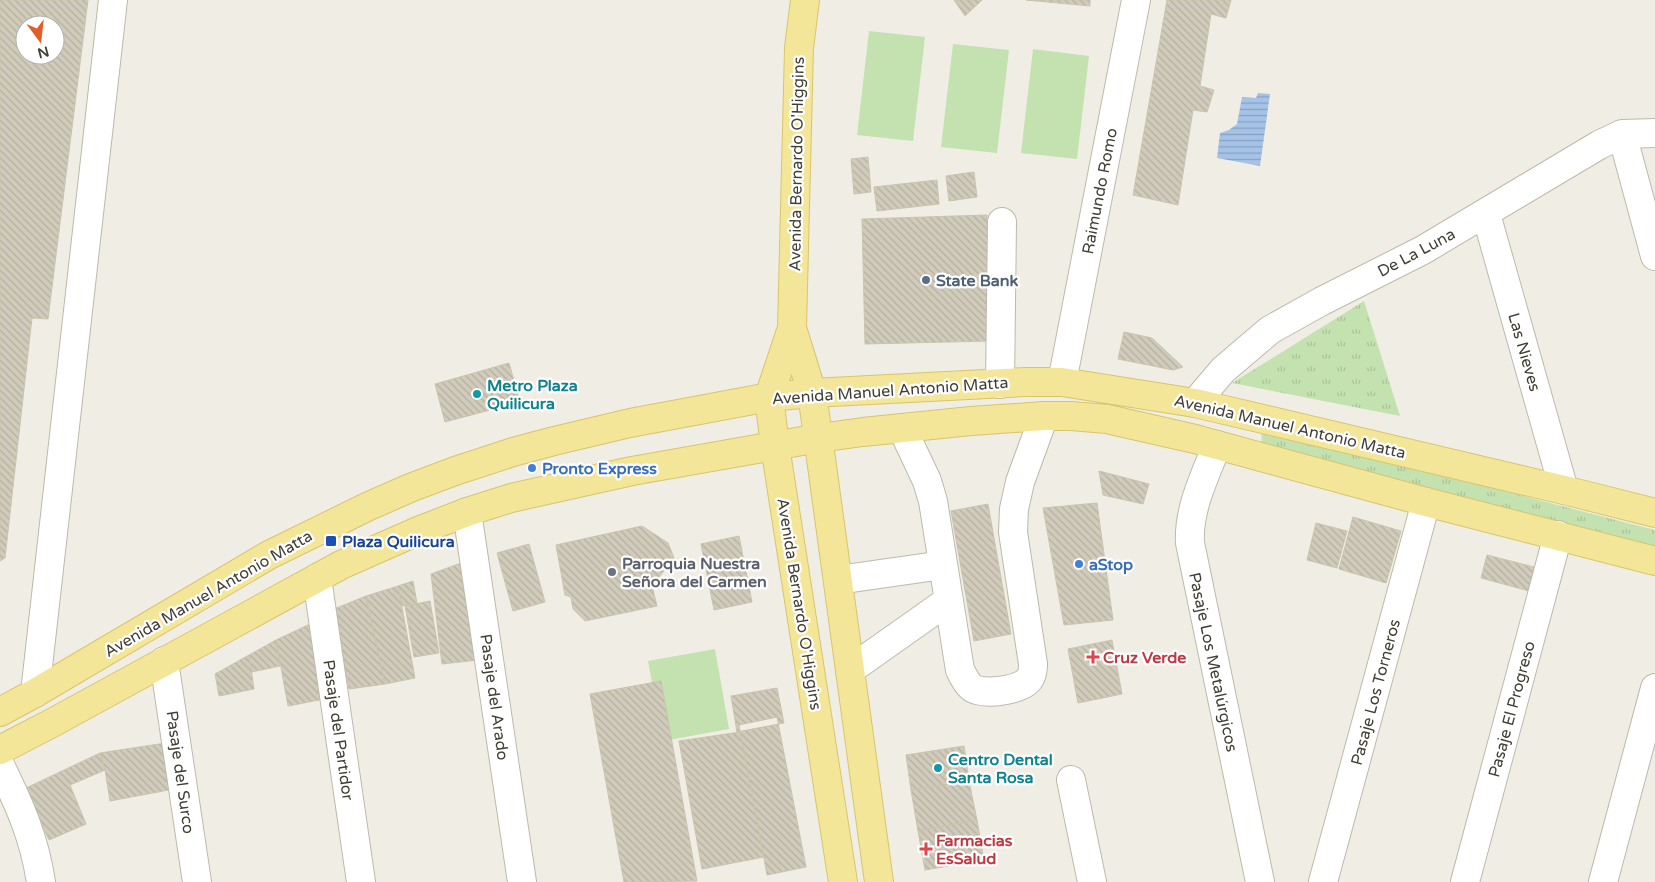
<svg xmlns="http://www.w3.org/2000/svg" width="1655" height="882" font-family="'Varela Round',sans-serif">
	<defs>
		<pattern id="grass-tufts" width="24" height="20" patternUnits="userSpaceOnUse" patternTransform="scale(1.25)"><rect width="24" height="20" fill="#c4e1b0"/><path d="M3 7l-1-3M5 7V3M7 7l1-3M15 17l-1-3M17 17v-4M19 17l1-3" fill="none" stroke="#aac298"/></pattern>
		<pattern id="water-rules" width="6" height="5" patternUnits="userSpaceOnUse" patternTransform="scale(1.25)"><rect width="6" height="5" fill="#a5c3e8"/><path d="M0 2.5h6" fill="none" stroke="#88a0bd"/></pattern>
		<pattern id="building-back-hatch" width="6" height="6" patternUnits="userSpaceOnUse" patternTransform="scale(1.25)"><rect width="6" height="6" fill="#d0cbba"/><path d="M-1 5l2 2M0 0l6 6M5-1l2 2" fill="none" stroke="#b4afa0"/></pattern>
	</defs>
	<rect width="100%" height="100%" fill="#f0eee4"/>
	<path fill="url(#grass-tufts)" d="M1364,301L1400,416L1232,383Z
		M1261,424L1375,458L1655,530V553L1262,452Z"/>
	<path fill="#c4e1b0" d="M869,31L925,37L913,141L857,135Z
		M953,44L1009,50L997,153L941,147Z
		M1033,49L1089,56L1077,159L1021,153Z
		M715,649L729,729L663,741L648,661Z"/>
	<path fill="url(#water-rules)" d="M1258,93L1270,94L1260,166L1217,158L1220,133L1229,130L1237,124L1242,97L1256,98Z"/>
	<path fill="url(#building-back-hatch)" stroke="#cac3ae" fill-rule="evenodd" d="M0,0H88L48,319L32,318L5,558L0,561ZM25,25H55V55H25Z
		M954,0H982L965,16Z
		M1026,0H1090V6Z
		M1167,0H1231L1226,18L1211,14L1200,86L1214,90L1207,112L1193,110L1178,205L1133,195Z
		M868,157L871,192L854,194L851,159Z
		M974,172L977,197L949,201L946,176Z
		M937,180L939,204L877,211L874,187Z
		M987,215L990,341L865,344L862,219Z
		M1124,332L1152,338L1183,367L1173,370L1118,359Z
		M509,363L520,402L445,422L435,384Z
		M1099,471L1149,484L1143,504L1103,495Z
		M1097,503L1113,620L1064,625L1043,508Z
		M988,504L1011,634L974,641L951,511Z
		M1353,517L1401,531L1386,583L1339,569Z
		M1316,523L1347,531L1337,568L1307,560Z
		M642,526L668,543L674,558L652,586L657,606L585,621L573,609L571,597L565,595L556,545Z
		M739,536L752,602L714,610L701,544Z
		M529,544L545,602L513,611L497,553Z
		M1487,555L1534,567L1529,591L1481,578Z
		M461,563L478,660L442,664L431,574Z
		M413,581L417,603L402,606L398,586Z
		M398,586L415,678L385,684L366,596Z
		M366,596L385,684L349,689L334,609Z
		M430,601L439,653L414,657L405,606Z
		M310,624L324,699L288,706L276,640Z
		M276,640L280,666L252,672L249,655Z
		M1112,640L1122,694L1078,703L1068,649Z
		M249,655L254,689L219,696L215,674Z
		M661,681L697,881L624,882L590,694Z
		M777,688L784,723L737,732L731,696Z
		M777,717L806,867L767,875L739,725Z
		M740,732L764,857L702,869L679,741Z
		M166,743L174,789L110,801L105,770L100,753Z
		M964,746L969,781L911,790L906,755Z
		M100,753L105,770L70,785L86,824L49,840L26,788Z
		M969,781L977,820L918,831L911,790Z
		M977,820L984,860L925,870L918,831Z"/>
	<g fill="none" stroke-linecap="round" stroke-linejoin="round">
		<defs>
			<path id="minor" d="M1622,134L1655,256
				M1486,214L1564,490
				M1062,382L1136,0
				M1000,384L1002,222
				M1195,403L1223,370L1270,330L1322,301L1423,250L1599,145L1622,134L1655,133
				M902,428L927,481L933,501L960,670C964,677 968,688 977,690C990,694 1026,690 1031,676C1033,672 1033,667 1033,664L1013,532L1014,509L1020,482L1044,416
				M1217,445C1205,476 1188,509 1190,543L1260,882
				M467,512L522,882
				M317,578L361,882
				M838,580L943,565
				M164,661L197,882
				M850,670L949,600
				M35,693L113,0
				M0,765C20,806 34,837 41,882
				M1071,780L1092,882
				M1323,882L1426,502
				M1465,882L1558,535
				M1603,882L1655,688"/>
			<path id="major" d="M805,0L799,48L792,328L769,397L775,446L843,882
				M792,328L812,393L879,882
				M0,712L35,693L269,555L369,506L410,488L455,471L513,452L554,441L630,423L769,397L812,393L1025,382H1062L1195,403L1564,490L1655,513
				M0,750L52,723L341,565L418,531L467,512L511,498L632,471L819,438L863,432L971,421L1044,416H1071L1107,419L1195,439L1426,502L1655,561"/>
		</defs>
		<use href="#minor" stroke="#bdb9aa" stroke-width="30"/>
		<use href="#major" stroke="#d7c56b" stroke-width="30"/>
		<use href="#minor" stroke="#fff" stroke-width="28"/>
		<use href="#major" stroke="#f4e699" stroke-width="28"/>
	</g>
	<circle fill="#5c6f8a" stroke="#fff" stroke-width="2" cx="926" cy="280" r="5"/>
	<g fill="#0f9aa8" stroke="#fff" stroke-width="2">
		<circle cx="477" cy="394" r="5"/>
		<circle cx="938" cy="768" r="5"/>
	</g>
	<g fill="#3f7fe0" stroke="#fff" stroke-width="2">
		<circle cx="532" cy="468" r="5"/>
		<circle cx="1079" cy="564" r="5"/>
	</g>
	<rect fill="#1a4fb4" stroke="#fff" stroke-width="2" x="325" y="535" width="12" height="12" rx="2.5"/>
	<circle fill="#6b7280" stroke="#fff" stroke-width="2" cx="612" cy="572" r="5"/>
	<g fill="#e0444e" stroke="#fff" stroke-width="2">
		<path d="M1090.5 649.5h5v5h5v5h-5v5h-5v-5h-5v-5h5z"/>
		<path d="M923.5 841.5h5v5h5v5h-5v5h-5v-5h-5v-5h5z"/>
	</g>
	<g text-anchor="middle" stroke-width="4.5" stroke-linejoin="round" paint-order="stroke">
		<g font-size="16" fill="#413e34" stroke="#fff">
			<text transform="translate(796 164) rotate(-89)" y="6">Avenida Bernardo O'Higgins</text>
			<text transform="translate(1099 191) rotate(-79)" y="6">Raimundo Romo</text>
			<text transform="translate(1416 252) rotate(-28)" y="6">De La Luna</text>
			<text transform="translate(1525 352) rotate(74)" y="6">Las Nieves</text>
			<text transform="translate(890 390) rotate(-4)" y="6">Avenida Manuel Antonio Matta</text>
			<text transform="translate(1290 426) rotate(13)" y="6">Avenida Manuel Antonio Matta</text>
			<text transform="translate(208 593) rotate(-30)" y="6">Avenida Manuel Antonio Matta</text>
			<text transform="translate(800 604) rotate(81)" y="6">Avenida Bernardo O'Higgins</text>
			<text transform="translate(1214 662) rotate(78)" y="6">Pasaje Los Metalúrgicos</text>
			<text transform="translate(1375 692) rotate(-75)" y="6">Pasaje Los Torneros</text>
			<text transform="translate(495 697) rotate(82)" y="6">Pasaje del Arado</text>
			<text transform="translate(1511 709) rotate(-75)" y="6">Pasaje El Progreso</text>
			<text transform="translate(339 730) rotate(82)" y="6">Pasaje del Partidor</text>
			<text transform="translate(181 772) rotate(82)" y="6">Pasaje del Surco</text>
		</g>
		<g font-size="16" font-weight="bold" fill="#4e5e75" stroke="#fff" text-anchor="start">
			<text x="936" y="286">State Bank</text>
		</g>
		<g font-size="16" font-weight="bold" fill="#0d838f" stroke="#fff" text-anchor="start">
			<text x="487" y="391">Metro Plaza<tspan x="487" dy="18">Quilicura</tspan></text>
			<text x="948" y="765">Centro Dental<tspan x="948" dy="18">Santa Rosa</tspan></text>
		</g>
		<g font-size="16" font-weight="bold" fill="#366cbe" stroke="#fff" text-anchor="start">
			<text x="542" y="474">Pronto Express</text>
			<text x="1089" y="570">aStop</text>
		</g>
		<g font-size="16" font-weight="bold" fill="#164399" stroke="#fff" text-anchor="start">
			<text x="342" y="547">Plaza Quilicura</text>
		</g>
		<g font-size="16" font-weight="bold" fill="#5b616d" stroke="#fff" text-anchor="start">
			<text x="622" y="569">Parroquia Nuestra<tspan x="622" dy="18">Señora del Carmen</tspan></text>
		</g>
		<g font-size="16" font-weight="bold" fill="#be3a42" stroke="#fff" text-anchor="start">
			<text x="1103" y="663">Cruz Verde</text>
			<text x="936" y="846">Farmacias<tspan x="936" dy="18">EsSalud</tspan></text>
		</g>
	</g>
	<g transform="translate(40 40) rotate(165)"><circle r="24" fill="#ffffff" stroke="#b3b2ae"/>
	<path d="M0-4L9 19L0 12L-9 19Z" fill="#e45d26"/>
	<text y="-8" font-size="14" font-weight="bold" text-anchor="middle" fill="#413e34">N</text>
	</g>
</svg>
